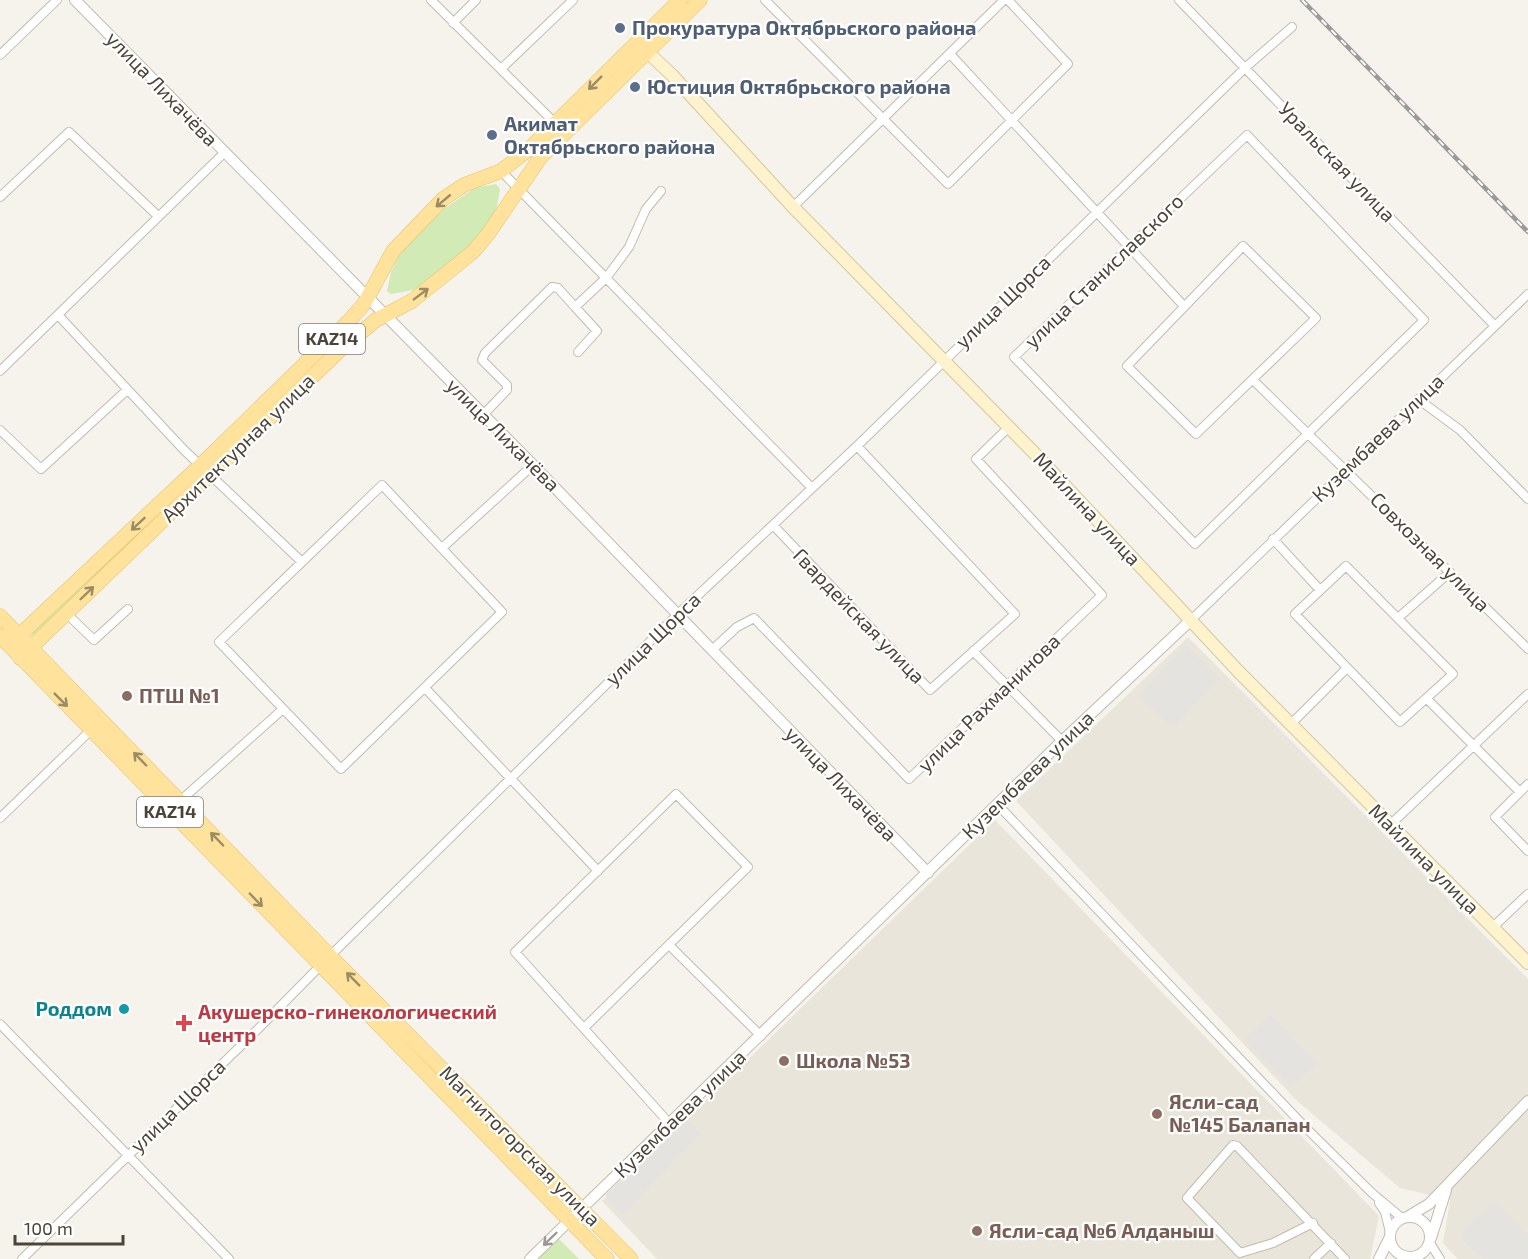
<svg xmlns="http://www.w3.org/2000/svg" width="1528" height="1259" font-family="'Exo 2',sans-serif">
	<rect width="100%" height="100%" fill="#f6f3ec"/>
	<path fill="#eae5da" d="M1188,637L1528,979V1259H1458L1443,1243L1450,1200L1400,1188L1296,1100L1016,801Z
		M995,820L1379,1216L1370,1259H657L602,1201Z"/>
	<path fill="#d2eab5" d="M496,184L500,189L496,212L480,236L455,261L419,289L391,294L387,291L391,272L400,253L445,208L475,188Z
		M206,462L213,468L36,638L29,631Z
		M556,1236L579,1259H532Z"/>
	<path fill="#e5e3e0" d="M1185,645L1220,678L1172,728L1138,696Z
		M1270,1014L1317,1063L1291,1088L1244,1039Z
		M686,1117L700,1133L623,1215L605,1195Z
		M1495,1201L1528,1235V1259H1483L1462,1240L1463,1230Z"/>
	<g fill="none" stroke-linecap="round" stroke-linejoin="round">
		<defs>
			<path id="minor" d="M431,0L556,124
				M765,0L948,184L1068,64L1008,0
				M1179,0L1495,326
				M453,23L476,0
				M950,54L1183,305
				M0,55L57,0
				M502,68L573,0
				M1247,135L1424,320L1195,544L1014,357Z
				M501,171L812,488
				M0,197L69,132L158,216
				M793,207L1004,0
				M1243,246L1316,318L1196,434L1127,366Z
				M575,307L597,331L578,352
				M58,315L184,450L302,562
				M0,371L224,153
				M1253,380L1528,649
				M1418,399L1460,430L1528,499
				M483,415L507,390V385L482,360L485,353L552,287L558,288L575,307L606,278L618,262L629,247L646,209L661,191
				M0,430L41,469L127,390
				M382,485L502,612L341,769L219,642Z
				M773,525L930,690L1015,614L857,446
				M1273,539L1320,590
				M442,548L533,465
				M1346,566L1453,674L1400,722L1295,614Z
				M66,613L94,640L128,609
				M1398,618L1450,572
				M1191,620L1528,294
				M712,650L737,627L754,618L909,779L1102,595L976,459L1009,427
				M973,651L1062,741
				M425,688L598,871
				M1427,699L1520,792
				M1291,724L1347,668
				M1528,784L1495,817L1528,851
				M180,801L283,709
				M998,805L1304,1126L1372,1193L1402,1218
				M0,818L91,730
				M1390,825L1528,694
				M1492,928L1528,894
				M670,946L761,1036
				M0,1024L229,1259
				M584,1028L748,867L676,794L515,952L670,1124
				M1379,1203L1385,1212L1390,1232
				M1313,1223L1273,1243L1240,1253L1187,1198L1233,1145L1237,1146L1345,1259
				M1430,1243L1440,1259
				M1414,1256L1418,1259
				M22,1259L257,1030L330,956L678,614L857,446L1246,67L1292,27
				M1314,1259L1331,1243"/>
			<path id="tertiary" d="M75,0L533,465L928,873
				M1409,1216L1429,1204L1528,1101
				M1390 1237a20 20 0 1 1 40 0a20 20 0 1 1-40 0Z
				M1431,1238L1446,1190
				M530,1259L1062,741L1191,620
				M1379,1259L1390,1237"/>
			<path id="secondary" d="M641,46L672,75L793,207L1041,460L1238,671L1528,963"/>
			<path id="primary" d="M0,616L330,956L631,1259
				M0,636L607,1259
				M9,645L208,458L348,322L364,304L393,251L443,199L464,185L501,171L529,149L680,0
				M20,658L339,351L376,320L412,301L473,252L488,234L540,158L700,0"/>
		</defs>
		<use href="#minor" stroke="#c2bbae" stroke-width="10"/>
		<use href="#tertiary" stroke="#c2bbae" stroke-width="12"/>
		<use href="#secondary" stroke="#d6c79b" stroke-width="14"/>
		<use href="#primary" stroke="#e6c16a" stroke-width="15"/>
		<use href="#minor" stroke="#fff" stroke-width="8"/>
		<use href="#tertiary" stroke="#fff" stroke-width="10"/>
		<use href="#secondary" stroke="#fff3cd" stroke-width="12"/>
		<use href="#primary" stroke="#ffe39c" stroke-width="14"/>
		<defs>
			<path id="rail" d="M1302,0L1528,232"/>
		</defs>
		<use href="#rail" stroke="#9a9a9a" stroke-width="4.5"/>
		<use href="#rail" stroke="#fff" stroke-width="2" stroke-dasharray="7" stroke-linecap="butt"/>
	</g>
	<defs><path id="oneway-shaft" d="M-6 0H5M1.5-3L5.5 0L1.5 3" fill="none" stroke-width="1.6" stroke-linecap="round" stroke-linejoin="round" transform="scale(1.5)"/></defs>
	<g stroke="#9c8c66">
		<use href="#oneway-shaft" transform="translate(595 83) rotate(135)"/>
		<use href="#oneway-shaft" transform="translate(443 201) rotate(140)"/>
		<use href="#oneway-shaft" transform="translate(421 294) rotate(-37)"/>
		<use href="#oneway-shaft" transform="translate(138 524) rotate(137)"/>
		<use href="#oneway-shaft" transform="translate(87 593) rotate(-44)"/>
		<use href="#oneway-shaft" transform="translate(61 700) rotate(45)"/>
		<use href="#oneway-shaft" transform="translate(140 759) rotate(-134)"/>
		<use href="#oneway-shaft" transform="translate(217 839) rotate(-134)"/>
		<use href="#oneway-shaft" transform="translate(256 900) rotate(46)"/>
		<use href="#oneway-shaft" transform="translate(353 979) rotate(-135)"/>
	</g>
	<use stroke="#9c9892" href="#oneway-shaft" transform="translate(550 1239) rotate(136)"/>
	<g fill="#5c6f8a" stroke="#fff" stroke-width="2">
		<circle cx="620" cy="28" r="6"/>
		<circle cx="635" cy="87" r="6"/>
		<circle cx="492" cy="135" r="6"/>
	</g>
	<g fill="#8d6e63" stroke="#fff" stroke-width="2">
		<circle cx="127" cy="696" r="6"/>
		<circle cx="784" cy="1061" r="6"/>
		<circle cx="1157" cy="1114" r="6"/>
		<circle cx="977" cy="1231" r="6"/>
	</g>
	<circle fill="#0f9aa8" stroke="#fff" stroke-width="2" cx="124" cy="1009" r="6"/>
	<path fill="#e0444e" stroke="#fff" stroke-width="2" d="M181 1014h6v6h6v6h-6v6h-6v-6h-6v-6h6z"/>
	<g text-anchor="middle" stroke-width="4.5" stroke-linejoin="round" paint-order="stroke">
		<g fill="#fff" stroke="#817c74" stroke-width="1.5">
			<rect x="299" y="324" width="66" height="30" rx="4.5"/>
			<rect x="137" y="797" width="66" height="30" rx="4.5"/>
		</g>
		<g font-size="18" font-weight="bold" fill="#4b4439">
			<text x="332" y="345">KAZ14</text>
			<text x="170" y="818">KAZ14</text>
		</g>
		<g font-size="20" font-weight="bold" fill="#4e5e75" stroke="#fff" text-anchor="start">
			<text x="632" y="35">Прокуратура Октябрьского района</text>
			<text x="647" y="94">Юстиция Октябрьского района</text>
			<text x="504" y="131">Акимат<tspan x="504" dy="23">Октябрьского района</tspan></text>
		</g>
		<g font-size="20" fill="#4b4439" stroke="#fff">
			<text transform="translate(162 89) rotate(46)" y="7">улица Лихачёва</text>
			<text transform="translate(1337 162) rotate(46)" y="7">Уральская улица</text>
			<text transform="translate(1104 271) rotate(-44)" y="7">улица Станиславского</text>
			<text transform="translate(1003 302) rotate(-44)" y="7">улица Щорса</text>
			<text transform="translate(503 435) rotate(45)" y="7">улица Лихачёва</text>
			<text transform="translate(1378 438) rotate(-44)" y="7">Кузембаева улица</text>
			<text transform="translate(238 448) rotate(-44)" y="7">Архитектурная улица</text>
			<text transform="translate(1087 509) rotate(47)" y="7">Майлина улица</text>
			<text transform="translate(1430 552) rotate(45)" y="7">Совхозная улица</text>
			<text transform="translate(859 616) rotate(46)" y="7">Гвардейская улица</text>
			<text transform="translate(653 639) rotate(-44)" y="7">улица Щорса</text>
			<text transform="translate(989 703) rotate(-44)" y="7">улица Рахманинова</text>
			<text transform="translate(1028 775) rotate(-44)" y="7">Кузембаева улица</text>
			<text transform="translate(841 784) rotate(46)" y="7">улица Лихачёва</text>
			<text transform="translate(1424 859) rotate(45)" y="7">Майлина улица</text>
			<text transform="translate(178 1106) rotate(-44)" y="7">улица Щорса</text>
			<text transform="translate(680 1114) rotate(-44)" y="7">Кузембаева улица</text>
			<text transform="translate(520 1146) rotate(45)" y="7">Магнитогорская улица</text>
		</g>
		<g font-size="20" font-weight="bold" fill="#785e54" stroke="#fff" text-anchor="start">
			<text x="139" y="703">ПТШ №1</text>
			<text x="796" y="1068">Школа №53</text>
			<text x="1169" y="1109">Ясли-сад<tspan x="1169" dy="23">№145 Балапан</tspan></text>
			<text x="989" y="1238">Ясли-сад №6 Алданыш</text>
		</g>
		<g font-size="20" font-weight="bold" fill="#0d838f" stroke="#fff" text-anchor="end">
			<text x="112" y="1016">Роддом</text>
		</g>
		<g font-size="20" font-weight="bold" fill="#be3a42" stroke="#fff" text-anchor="start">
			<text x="198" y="1019">Акушерско-гинекологический<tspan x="198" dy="23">центр</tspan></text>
		</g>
	</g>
	<path d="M15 1235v9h108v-9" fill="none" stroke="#4b4439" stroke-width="3"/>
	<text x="24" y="1235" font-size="18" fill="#4b4439" stroke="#ffffff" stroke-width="4.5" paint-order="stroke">100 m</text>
</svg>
